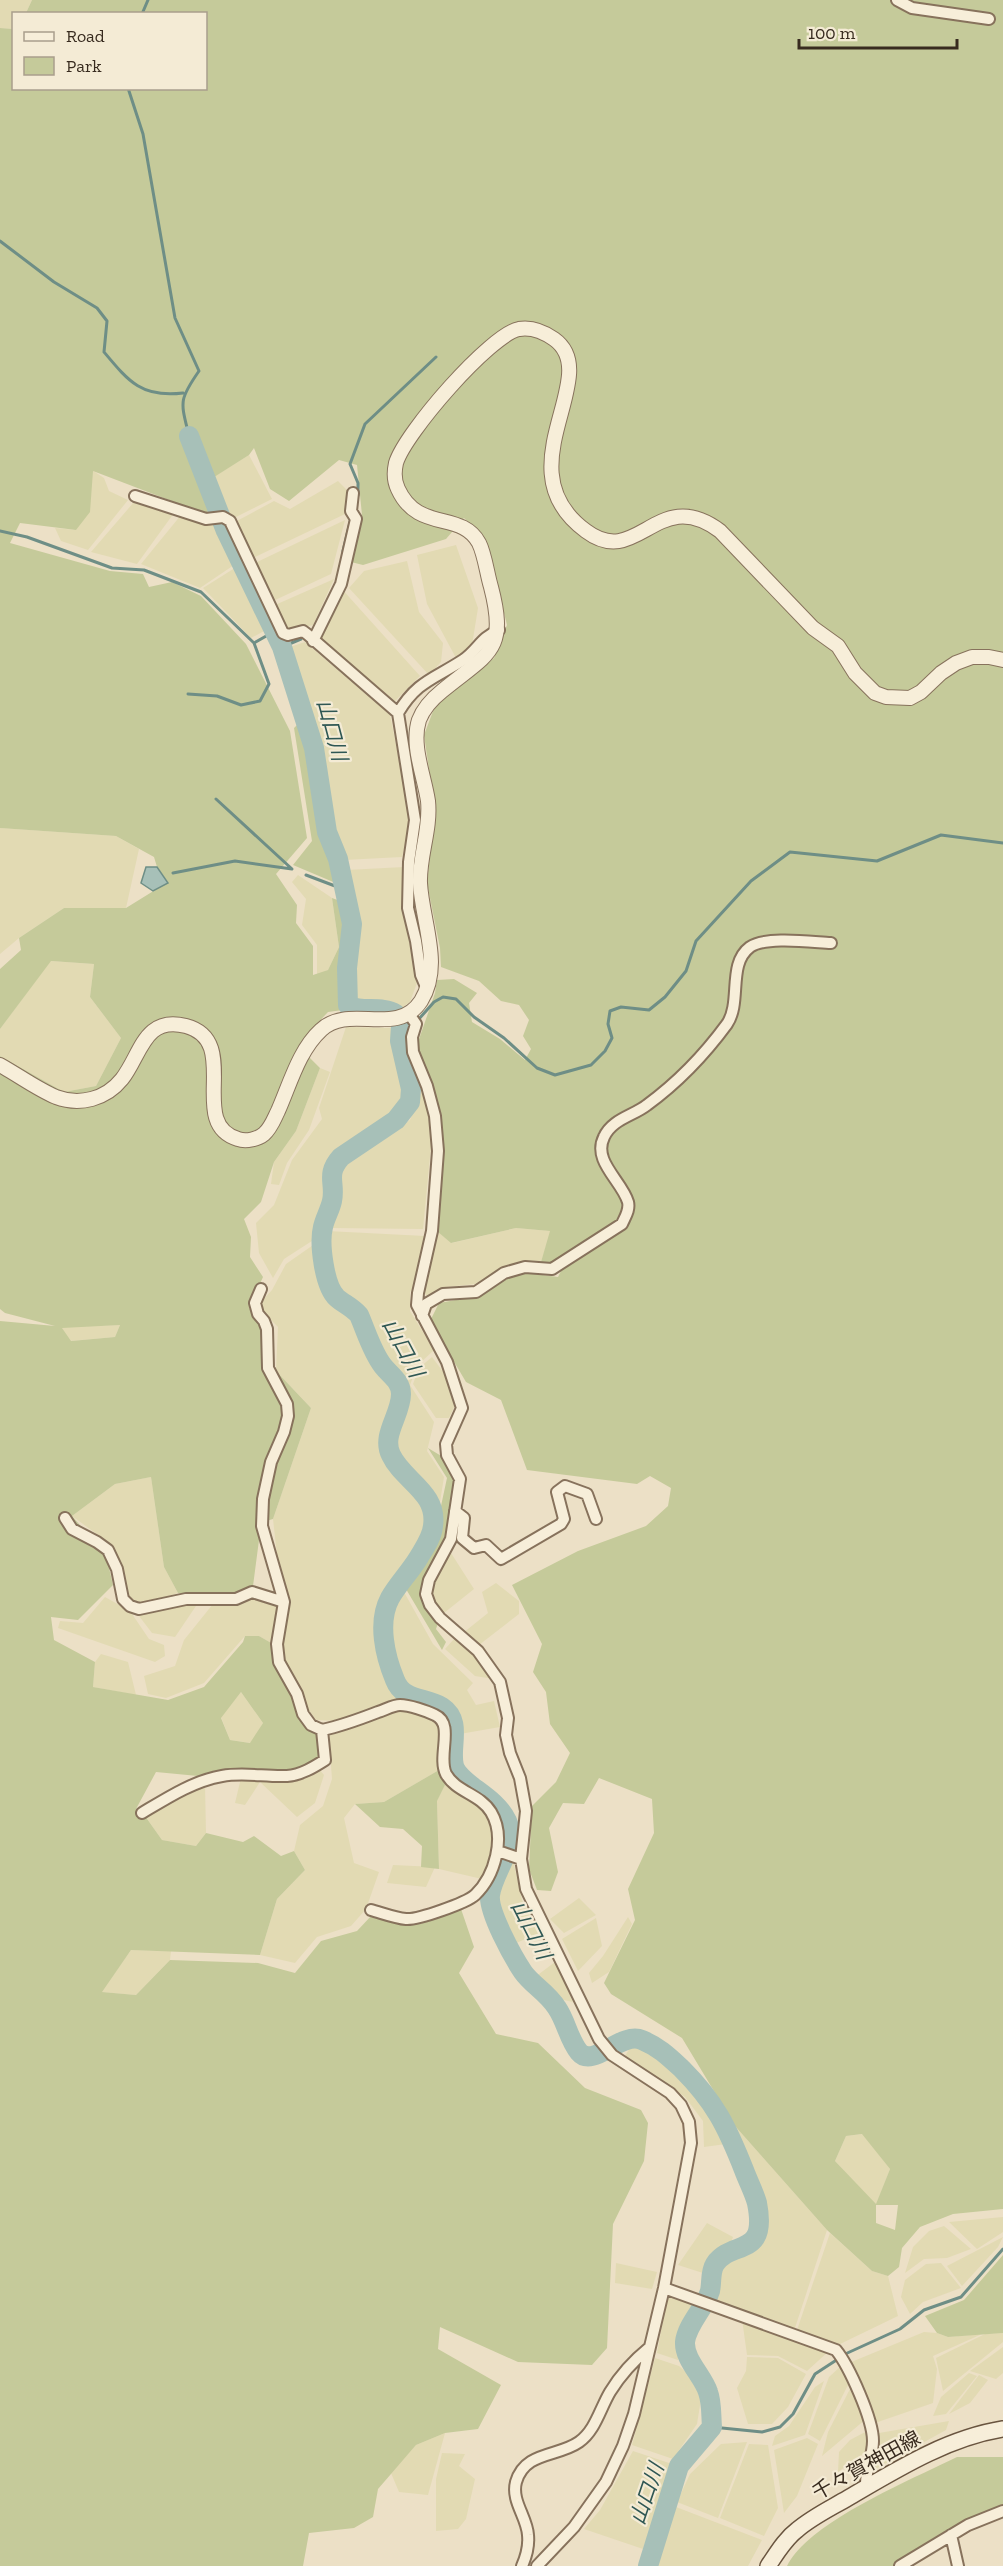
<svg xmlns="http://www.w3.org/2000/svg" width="1003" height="2566" font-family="'Zilla Slab','Noto Sans JP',serif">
	<rect width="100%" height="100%" fill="#ece0c6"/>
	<path fill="#e2dab3" d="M0,0H32L26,13L14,14L13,29L0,28Z
		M249,455L272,499L236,517L224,509L210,479Z
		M92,470L104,478L109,491L128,500L88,550L61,541L55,528L76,530Z
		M338,481L348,491L345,514L251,559L235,522L274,501L290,509Z
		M134,502L174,513L137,564L91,552Z
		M181,515L216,525L237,563L200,588L141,564Z
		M345,520L331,574L273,601L255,563Z
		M456,545L478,608L472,645L456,658L427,604L417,555Z
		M407,561L419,612L443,643L441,662L429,675L349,588L364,571Z
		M238,566L260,609L257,613L266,630L251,638L203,588Z
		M334,579L313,625L288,631L275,605Z
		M341,588L420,676L395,701L318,639Z
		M305,642L390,715L411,819L402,857L344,860L332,833L319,746L287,648Z
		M0,828L116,836L139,849L126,908H64L19,938L0,954Z
		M404,867V906L418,980L410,1002L403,1007L355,1003L351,972L358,927L347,870Z
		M298,875L332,898L339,947L328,970L317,975V945L302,925L306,899L292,882Z
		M50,961L94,964L90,997L121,1038L96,1086L64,1092L0,1056V1029Z
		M346,1027L394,1028L407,1090L398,1109L331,1159L325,1170L328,1197L315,1239L284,1259L273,1278L259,1253L256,1223L274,1205L292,1160L322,1119L319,1108Z
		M320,1068L330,1072L309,1130L287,1163L279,1185L271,1184L274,1162L296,1131Z
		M423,1089L432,1136L423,1229L329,1228L340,1198L338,1176L344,1164L410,1120Z
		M516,1228L551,1231L541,1262L505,1268L475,1284L446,1287L430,1297L423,1293L438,1232L452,1243Z
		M327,1231L425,1236L417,1282L410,1292V1311L434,1350L417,1366L410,1385L434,1422L427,1451L444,1477L440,1502L397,1456L395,1435L407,1395L403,1378L388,1365L360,1307L334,1290Z
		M316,1243L323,1290L332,1302L351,1315L376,1370L393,1383L395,1393L383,1437L385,1459L423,1502L426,1531L408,1566L383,1597L376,1619L386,1678L397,1700L342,1721L316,1720L308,1709L300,1687L281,1654L288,1599L277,1555L273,1519L311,1408L276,1371L278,1327L262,1311V1301L272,1290L286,1264Z
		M120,1325L115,1337L70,1341L61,1327Z
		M432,1357L453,1385L455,1405L449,1418H436L413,1384L419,1368Z
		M151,1477L164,1567L178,1593L138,1606L127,1598L112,1545L72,1516L115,1484Z
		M451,1553L474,1589L444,1613L432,1601V1583Z
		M496,1583L519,1601V1614L479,1645L463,1633L488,1613L482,1592Z
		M404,1592L433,1644L473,1683L467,1690L476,1705L494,1701L500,1727L460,1734L454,1712L445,1702L405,1688L388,1638L391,1607Z
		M252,1596L278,1606L273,1644L259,1636H245L204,1683L166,1698L148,1694L144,1676L175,1666L184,1640L213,1604Z
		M105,1597L130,1611L149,1639L164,1645L165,1656L155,1662L58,1628L60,1621L83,1623Z
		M198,1603L175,1637L152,1633L136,1612Z
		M455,1638L475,1654L494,1679L475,1676L445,1649Z
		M101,1654L128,1662L136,1695L93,1687L95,1662Z
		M241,1692L263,1723L251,1743L230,1740L221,1717Z
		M400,1709L436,1718L442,1730L439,1770L384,1802L355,1804L344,1818L354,1863L379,1872L366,1909L351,1926L317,1937L295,1963L260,1955L277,1899L305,1870L294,1851L300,1825L323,1806L332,1779L329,1739L331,1733Z
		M319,1769L324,1775L315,1803L297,1817L260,1782L245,1805L235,1803L241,1778L297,1780Z
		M205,1785L206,1833L196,1846L162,1840L145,1816L181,1794Z
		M445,1785L481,1805L493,1830L494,1847L482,1879L439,1869L437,1800Z
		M513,1861L522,1900L539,1933L514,1944L493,1900Z
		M393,1865L435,1867L426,1887L387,1883Z
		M579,1898L596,1915L564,1933L550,1919Z
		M628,1917L632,1924L609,1972L592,1983L589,1973L603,1956Z
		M596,1918L602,1946L578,1971L562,1939Z
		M131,1950L171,1951L170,1960L136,1995L101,1992Z
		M555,1962L573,2002L555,1998L535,1977Z
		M633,2043L647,2047L699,2093L718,2122L726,2144L704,2147L703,2121L685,2097L625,2056Z
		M735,2126L827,2230L794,2331L713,2302L720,2271L725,2261L753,2251L762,2235L763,2206Z
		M863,2134L890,2169L876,2205L835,2161L846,2136Z
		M1003,2217V2232L977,2249L949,2222Z
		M707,2223L733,2237L731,2243L710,2256L706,2274L678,2265Z
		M944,2226L971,2249L947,2258L924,2259L905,2273L913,2247L929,2231Z
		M830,2233L872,2271L888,2276L898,2316L838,2345L797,2330Z
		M1003,2237L998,2247L962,2286L947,2266Z
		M616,2263L657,2272L652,2289L615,2283Z
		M941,2263L961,2288L923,2302L910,2314L901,2297L905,2280L926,2264Z
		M668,2294L697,2305L679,2339L678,2360L657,2353Z
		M742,2319L829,2351L807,2371L778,2356L747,2355Z
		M924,2332L937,2333L948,2337L982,2334L933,2356L937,2369L933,2403L875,2423L849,2363Z
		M1003,2333V2342L943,2391L936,2358L985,2334Z
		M1003,2347V2373L996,2379L970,2371Z
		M747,2357L778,2358L806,2374L788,2407L772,2424H748L737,2388L746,2371Z
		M655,2358L679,2366L693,2378L701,2399L697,2424L673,2459L632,2445Z
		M842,2365L849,2383L820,2441L808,2434L829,2377Z
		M969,2373L977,2376L946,2414L933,2416L941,2397Z
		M979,2375L988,2380L970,2403L949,2414Z
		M824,2381L805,2435L772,2446L775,2436L789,2426L815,2387Z
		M852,2385L866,2419L822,2456L828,2432Z
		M949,2421L946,2430L870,2472L879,2433Z
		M869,2430L867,2451L838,2472L839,2452L850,2440Z
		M445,2433L428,2495L399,2492L391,2473L416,2445Z
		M807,2438L818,2444L797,2496L784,2513L774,2450Z
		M747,2442L718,2518L677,2502L690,2474L721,2444Z
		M749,2444L768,2445L778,2508L764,2536L720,2518Z
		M633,2451L672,2464L643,2549L584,2529L600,2510Z
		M442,2453L465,2454L459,2466L475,2479L466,2519L458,2529L436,2531V2479Z
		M676,2507L762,2540L748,2566H655Z"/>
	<path fill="#c5ca9a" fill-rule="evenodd" d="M32,0H1003V2209L953,2214L920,2227L902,2248L899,2267L888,2276L872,2271L827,2230L735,2126L682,2038L611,1994L604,1983L635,1920L628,1889L654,1833L652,1799L599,1778L584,1804L563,1803L549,1828L558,1872L551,1891L537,1890L529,1869L532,1806L556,1782L570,1753L550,1724L546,1692L533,1672L542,1644L512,1585L578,1551L646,1526L668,1506L671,1488L650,1476L637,1484L527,1470L501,1400L466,1382L430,1321L439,1303L478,1296L519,1272L558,1277L563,1267L541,1262L550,1231L516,1228L451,1243L438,1232L442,1116L417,1045L435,993L437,980L454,979L477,993L469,1003L472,1022L500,1039L525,1060L531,1049L523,1036L529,1020L519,1005L501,1001L479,981L441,967L440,948L427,883L435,810L424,735L435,706L494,658L507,625L486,540L464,518L446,539L363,565L351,562L362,515L357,465L339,460L289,501L270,489L254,448L249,455L211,479L224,509L203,513L93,471L90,512L76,530L20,523L10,543L110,571L143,574L149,587L172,582L201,596L246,644L290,731L307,838L276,874L297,905L296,923L313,946V975L328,970L339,947L332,898L343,902L348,924L341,968L343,1010L328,1012L312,1029L309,1057L320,1068L296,1131L274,1162L261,1202L244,1219L251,1237L250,1257L263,1277L249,1308L263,1324L266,1371L283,1407L280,1427L258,1490L259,1540L253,1586L233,1595L178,1593L164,1567L151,1477L115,1484L72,1516L106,1555L113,1585L78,1620L51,1617L54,1640L95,1662L93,1687L168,1700L204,1687L243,1642L245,1636H259L273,1644L292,1689L300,1719L316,1733L322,1758L297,1771L256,1769L198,1776L156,1772L136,1809L145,1816L162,1840L196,1846L206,1833L243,1842L254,1836L281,1856L294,1851L305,1870L277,1899L260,1955L131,1950L102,1992L136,1995L170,1960L258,1963L295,1973L321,1941L357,1931L372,1915L420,1924L461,1909L474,1947L459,1973L496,2034L538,2043L585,2088L641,2110L648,2123L644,2161L613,2224L607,2348L592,2365L518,2362L440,2327L438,2349L501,2385L478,2429L445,2433L416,2445L378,2489L373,2517L354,2528L309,2533L303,2566H0V1321L55,1326L5,1313L0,1309V1056L64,1092L96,1086L121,1038L90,997L94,964L51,961L0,1029V969L21,950L19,938L64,908H126L168,882L157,867L154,857L116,836L0,828V28L13,29L14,88H206V14L26,13ZM120,1325L115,1337L71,1341L62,1328ZM241,1692L263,1723L250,1743L230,1740L221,1718ZM862,2134L890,2169L876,2204L835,2161L846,2136ZM876,2205H898L895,2230L876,2223Z
		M300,722L308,747L319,829L338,884L293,865L312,841L294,728Z
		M276,1371L311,1408L273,1519L266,1521L272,1475L288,1434L293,1408Z
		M428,1448L443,1457L456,1479L446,1541L422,1584L424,1601L438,1623L436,1629L446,1642L442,1650L406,1589L435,1538L439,1520L435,1506H441L447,1478Z
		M439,1770L445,1785L437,1801L439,1869L421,1867L422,1846L403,1829L380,1827L355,1804L384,1802Z
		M1003,2255V2333L948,2337L937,2333L925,2316L964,2300Z
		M957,2457H1003V2507L960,2524L894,2566H787C808,2522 913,2479 957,2457Z"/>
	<path fill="#a7c0b8" stroke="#6e8e86" stroke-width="1.5" d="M146,867H157L168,883L153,891L141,883Z"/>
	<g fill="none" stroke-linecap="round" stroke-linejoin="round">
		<path stroke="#6e8e86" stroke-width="3" d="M142,14L148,0
			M128,88L143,134L175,318L199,371C178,401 181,402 189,436
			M0,241L54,282L97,308L107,321L104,352C129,382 142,398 183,393
			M358,495V483L350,464L365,424L436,357
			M0,531L27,537L112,568L144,570L201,592L254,643L275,631
			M343,551L351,518
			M282,647L301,639
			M188,694L217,696L241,705L260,701L269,684L254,643
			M173,873L235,861L292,869L216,799
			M306,875L335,886L345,894
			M418,1020L434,1002L443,997L456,999L474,1017L504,1038L537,1068L555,1075L591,1065L605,1051L612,1038L608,1024L610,1011L621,1007L649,1010L665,997L686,971L696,941L751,881L790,852L877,861L941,835L1003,843
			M402,1033L412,1023
			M843,2355L900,2329L924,2310L961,2297L1003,2249
			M712,2427L762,2432L780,2427L793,2414L815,2374L838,2359"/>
		<path stroke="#a7c0b8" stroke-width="20" d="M189,436L226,531L282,647L314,748L327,832L338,859L352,924L347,968L348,1005C361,1013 381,1005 396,1014
			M401,1026L400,1041L411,1089L410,1102L396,1120L341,1157C325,1175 336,1183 332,1201C330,1210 325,1218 323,1227C319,1243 324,1286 337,1298C344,1304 352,1307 359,1315C366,1331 372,1352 383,1366C390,1375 401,1381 401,1394C401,1415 381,1435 391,1455C403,1481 438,1492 433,1526C432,1537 425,1547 419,1557C410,1572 398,1584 390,1598C377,1622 385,1656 395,1680C403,1701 425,1697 442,1707C463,1721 449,1747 454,1766C460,1785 495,1795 507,1821C518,1846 493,1872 490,1895C488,1912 513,1957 523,1972C532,1985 547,1992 557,2008C566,2021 569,2040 579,2052C593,2069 621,2031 642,2040C659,2047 669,2057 682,2069C715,2102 727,2127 744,2170C748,2181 754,2192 757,2203C768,2259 732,2239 715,2264C710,2272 712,2282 710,2291C705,2308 687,2324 685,2342C684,2360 703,2376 708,2392C712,2403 711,2416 712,2427L679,2466L648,2566"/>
		<defs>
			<path id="minor" d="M897,0L912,8L989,19
				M135,496L206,519L223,517L230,521L283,633L288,635L303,631L307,634L398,713
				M313,641L341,584L356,519L351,511L353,493
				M427,989L421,975L416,941L408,908L409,862L415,820L398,713C417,681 434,679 463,660C478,650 480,638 499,630
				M409,1014L416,1024L412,1037L413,1052L427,1086L435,1116L438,1151L432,1231L418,1293L417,1305L447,1362L462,1408L446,1444L447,1455L460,1479L451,1539L429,1580L426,1594L430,1605L440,1618L478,1651L500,1682L508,1718L506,1735L510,1753L520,1778L526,1811L521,1859L526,1889L599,2039L612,2055L670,2093L681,2105L689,2122L691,2143L664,2288L634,2414L623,2446L606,2482L574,2527L537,2566
				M261,1289L255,1303L258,1314L264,1321L267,1329L268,1368L287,1404L288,1416L284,1432L271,1462L263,1499L262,1526L284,1602L277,1644L279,1662L297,1694L303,1714L311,1725L322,1730C341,1726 360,1719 378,1712C385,1710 393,1705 400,1705C409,1705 427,1711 435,1715C455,1724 437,1756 446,1774C456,1792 480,1794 491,1812C506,1837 495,1876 475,1895C466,1903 418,1920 406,1919C395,1918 382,1913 371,1910
				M422,1316L426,1304L443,1294L476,1292L504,1273L525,1267L552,1269L622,1224C625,1217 630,1210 628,1202C622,1181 592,1161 604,1137C612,1119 633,1116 647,1105C677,1083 705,1054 727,1024C742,1002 727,964 750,947C766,936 811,942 831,943
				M455,1511L464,1518L462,1538L474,1548L486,1545L501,1559L561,1524L564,1519L557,1492L565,1486L587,1494L596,1519
				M65,1518L72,1529L97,1542L108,1550L117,1569L123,1599L130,1606L139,1609L186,1599H236L252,1592L284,1602
				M142,1813C167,1798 193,1781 222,1776C244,1772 265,1777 287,1776C301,1775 314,1767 325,1760L322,1730
				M498,1851L521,1859
				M664,2288L836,2350C849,2366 873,2419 873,2441C873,2457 865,2471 866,2487
				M951,2535L958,2566
				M522,2566C526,2557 529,2545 528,2535C527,2517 511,2501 516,2482C525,2451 558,2457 579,2442C595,2431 600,2409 610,2392C621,2374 633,2361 649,2348
				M900,2566L968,2525L1003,2511"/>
			<path id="tertiary" d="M0,1065C18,1075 37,1089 56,1097C80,1106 106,1099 122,1079C141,1055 144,1015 186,1026C243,1041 186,1124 238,1139C246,1142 258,1139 264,1134C271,1128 274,1119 278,1111C290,1084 299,1050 321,1030C349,1003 397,1038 421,1001C443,966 422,921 420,883C419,856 431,829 428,801C424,775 411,745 419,720C424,707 432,699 442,691C488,653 508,652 491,587C487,574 485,555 479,543C461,510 418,533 398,489C394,481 394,472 396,463C405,433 490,335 519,329C531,327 544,332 554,339C606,376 501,469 586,531C638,570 657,484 720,531L813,628L838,646L855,673L875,693L886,697L910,698L921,692L941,673L956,663L972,657H989L1003,660"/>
			<path id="secondary" d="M768,2566C777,2553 785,2539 797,2530C812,2517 831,2508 848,2498C896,2470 947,2438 1003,2429"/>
		</defs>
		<use href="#minor" stroke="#87725c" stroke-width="14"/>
		<use href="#tertiary" stroke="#87725c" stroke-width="16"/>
		<use href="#secondary" stroke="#69543f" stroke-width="18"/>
		<use href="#minor" stroke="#f7eed9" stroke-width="10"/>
		<use href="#tertiary" stroke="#f7eed9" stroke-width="14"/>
		<use href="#secondary" stroke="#f7eed9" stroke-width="15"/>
	</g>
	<g text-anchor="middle" stroke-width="4.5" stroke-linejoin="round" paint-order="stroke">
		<g font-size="20" fill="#382b1f" stroke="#f4ebd5">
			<text transform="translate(866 2465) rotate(-29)" y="7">千々賀神田線</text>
		</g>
		<g font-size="21" font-style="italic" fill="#2f5754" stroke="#f4ebd5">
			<text transform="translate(332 730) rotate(75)" y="7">山口川</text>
			<text transform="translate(403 1348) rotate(62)" y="7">山口川</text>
			<text transform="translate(531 1930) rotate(63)" y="7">山口川</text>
			<text transform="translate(647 2494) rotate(-71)" y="7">山口川</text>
		</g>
	</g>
	<rect x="12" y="12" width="195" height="78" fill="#f4ebd5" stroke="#a99e8c" stroke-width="1.5"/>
	<rect x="24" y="32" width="30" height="9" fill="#f7eed9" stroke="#a99e8c" stroke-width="1.5"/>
	<text x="66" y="42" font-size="18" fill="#382b1f">Road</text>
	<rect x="24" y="57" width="30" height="18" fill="#c5ca9a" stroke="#a99e8c" stroke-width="1.5"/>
	<text x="66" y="72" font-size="18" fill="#382b1f">Park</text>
	<path d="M799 39v9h158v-9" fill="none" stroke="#382b1f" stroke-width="3"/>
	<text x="808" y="39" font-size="18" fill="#382b1f" stroke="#f4ebd5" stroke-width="4.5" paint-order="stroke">100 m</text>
</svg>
